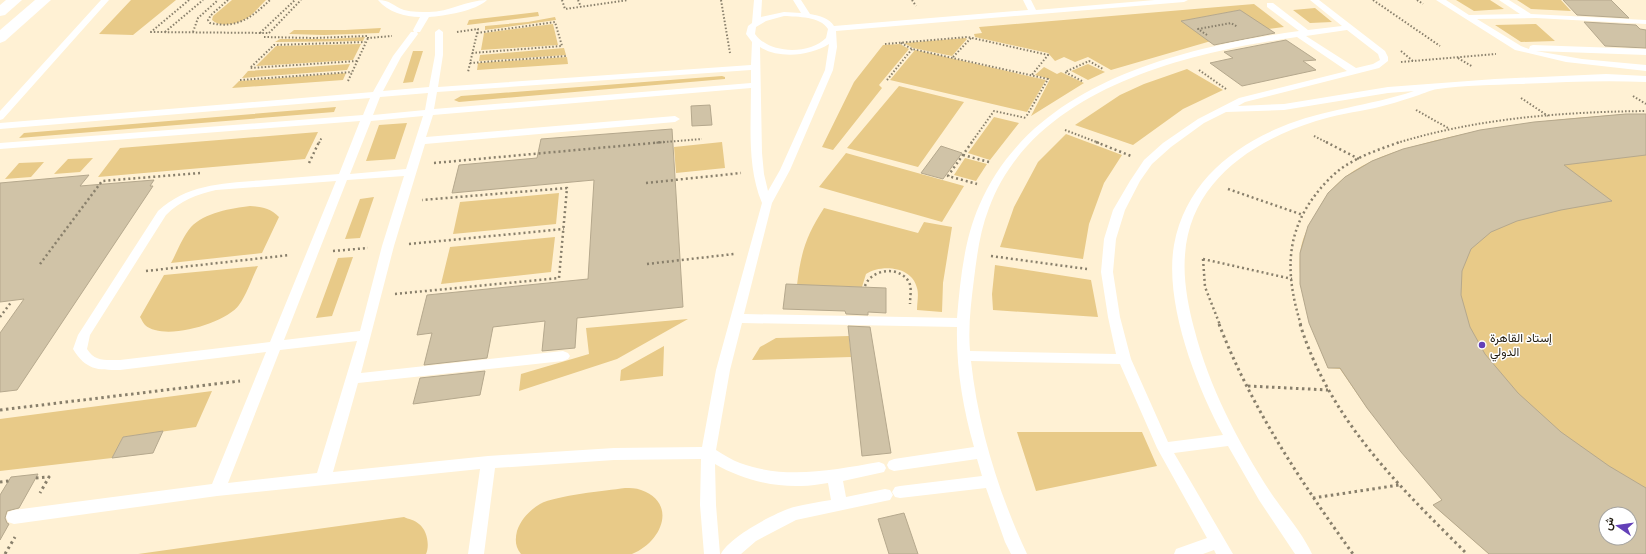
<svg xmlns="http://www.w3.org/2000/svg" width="1646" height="554" font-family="'Fira Sans',Vazirmatn,sans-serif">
	<rect width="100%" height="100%" fill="#fff1d4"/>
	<path fill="#e8ca88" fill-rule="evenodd" d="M131,0H176L133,35L99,34Z
		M232,0H266C261,5 256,11 250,16C241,23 221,29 212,20L213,16Z
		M1456,0H1490L1504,9L1474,11Z
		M1517,0H1561L1571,11L1531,9Z
		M1254,4L1284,27L1253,31L1240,10L1182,21L1211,41L1111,70L1088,57L1075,62L1064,57L1055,61L1048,53L975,37L974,34L982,33L979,27Z
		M1315,8L1332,22L1310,23L1293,10Z
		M538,12L539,16L467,25L469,20Z
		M555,17L556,20L485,30V26L528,22Z
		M553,24L558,45L481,50L484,33Z
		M1536,24L1555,41L1521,42L1495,25Z
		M381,28L379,33L324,35L289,34L294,30H345Z
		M365,37L363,41L275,42L280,39H330Z
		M965,38L967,39L952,56L913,48L904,43Z
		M361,44L353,60L256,66L276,46Z
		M900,44L909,49L879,85L882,88L833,150L822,147L854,82L883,45Z
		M564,48L566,55L479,61L480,55Z
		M915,50L1046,80L1027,112L890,80Z
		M413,51H423L413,82L403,83Z
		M567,57L568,64L477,70L478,63Z
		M350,64L347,70L242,78L248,71Z
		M1088,64L1105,72L1088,80L1071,71Z
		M1044,67L1057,74L1061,72L1084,83L1031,116L1050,79L1035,75Z
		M1187,69L1223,90L1183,109L1133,145L1075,125L1120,95L1144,84Z
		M346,73L343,80L232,88L239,81Z
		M722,76L725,77V79L459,102L454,100L461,96Z
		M899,86L964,102L918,167L847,148Z
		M336,107L334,112L19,138L24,133Z
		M1626,114H1646V554H1489L1433,505L1442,500L1367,408L1340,369L1328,368C1313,331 1297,295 1300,254C1301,241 1308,226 1315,215C1323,200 1331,188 1345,177C1367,160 1395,151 1422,144C1489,125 1557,119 1626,114ZM1606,514H1630V538H1606Z
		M994,117L1019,123L990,160L968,153Z
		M407,123L395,159L366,161L379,125Z
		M318,132L305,159L98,177L120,148Z
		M1066,134L1122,155L1104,183L1089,224L1083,259L1000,247L1014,207L1038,162Z
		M722,142L725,168L676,173L674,147Z
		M846,153L964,186L942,222L819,187Z
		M93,158L80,172L54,174L68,159Z
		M965,158L987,164L976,181L954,175Z
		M44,162L31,177L5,179L19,163Z
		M559,193L556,224L453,234L460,202Z
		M374,197L360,238L345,239L360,199Z
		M250,206C262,207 270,208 279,217L262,253L171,263C177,252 183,236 191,227C204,213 232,208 250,206Z
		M824,208L918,233L924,222L952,227L943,283L942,312L917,310C917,303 919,294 917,288C912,266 881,264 866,274L862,287L797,285C801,252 806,236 824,208Z
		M555,237L551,272L441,284L450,247Z
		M353,257L332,316L316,318L338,258Z
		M995,265L1091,280L1098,317L993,310L992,294Z
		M258,266C252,278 247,294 239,305C226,323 164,342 145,325C143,323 142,320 140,317L164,275Z
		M688,319L617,359L519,391L521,374L589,354L586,328Z
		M849,336L851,357L752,360L760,347L776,338Z
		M664,346L663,376L620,381L621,370Z
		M212,391L196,427L123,437L112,458L0,471V419Z
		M1017,432H1142L1157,466L1036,491Z
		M625,488C630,488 636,488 641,490C678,503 662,542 632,554H521C515,547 515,539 517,531C521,519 530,510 540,504C557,495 605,491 625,488Z
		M404,517C408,519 415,520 419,524C427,530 430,545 426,554H138Z"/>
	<path fill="#d0c3a7" stroke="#b5a88d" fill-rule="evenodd" d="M1563,0H1611L1629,18L1577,15Z
		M1240,10L1275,33L1214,45L1181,21Z
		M1584,22L1636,25L1640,29L1646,30V48L1605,46Z
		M1286,40L1316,60L1303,61L1316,70L1242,86L1210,63L1233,58L1224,52Z
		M710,105L712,125L692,126L691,106Z
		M1626,114H1646V155L1564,165L1612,201L1561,210L1517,221L1491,232L1471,249L1462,271L1461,295L1470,327L1485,354L1518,393L1561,432L1609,466L1646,488V554H1489L1433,505L1442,500L1401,452L1367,408L1340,368H1328L1309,323L1300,284V253L1308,226L1328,193L1345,177L1372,161L1403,149L1480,130L1534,122ZM1606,514H1630V538H1606Z
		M672,129L683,307L577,318L575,348L542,351L545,321L493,327L487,358L424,365L432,333L417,335L427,295L588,279L594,180L452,193L459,165L537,158L541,139Z
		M941,146L962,153L943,179L921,173Z
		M89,175L80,186L154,180L150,186H153L17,390L0,392V333L24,299L0,302V183Z
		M786,284L886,288V313L868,312V315L846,314L845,311L783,309Z
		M848,326L870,327L891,453L862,456Z
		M485,371L480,395L413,404L420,378Z
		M163,431L153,453L112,458L123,437Z
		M38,474L19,508L7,511L5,518L7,523L9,524L0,540V495L11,477Z
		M904,513L918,554H889L878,519Z"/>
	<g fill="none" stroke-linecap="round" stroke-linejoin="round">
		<path stroke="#887f6b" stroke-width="2" stroke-dasharray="1.5 2" stroke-linecap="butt" d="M189,0L151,32L269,33
			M228,0L211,15L208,20L210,23C237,29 251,18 270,0
			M562,0L565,9L628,0
			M578,0L581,7
			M721,0L730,53
			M912,0L916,6
			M1373,0L1440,46
			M1417,0L1423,4
			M165,32L203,0
			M193,32L198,18L218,0
			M457,32L478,29L468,72
			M260,33L295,0
			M269,33L301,0
			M1207,35L1198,29L1231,23L1238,27
			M264,37L314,38L368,36V38L392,36
			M901,43L912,49L1048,79L1026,117
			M885,44L968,37L1048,55L1031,76
			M1401,51L1413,61
			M472,53L562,46L555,22L477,33
			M953,57L971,38
			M1458,58L1473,67
			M357,61L250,68L274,45L365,42
			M1401,62L1496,54
			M470,63L566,56
			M1199,70L1226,89
			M240,80L352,72
			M887,80L912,49
			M348,81L368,38
			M1082,81L1065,72L1089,61L1103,69
			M1633,96L1646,104
			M1521,98L1548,116
			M1416,110L1448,128
			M1065,130L1099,143
			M1314,136L1328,143
			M319,143L322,137
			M653,143L702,139
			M971,143L994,111L1026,118
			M1397,143C1478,118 1562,112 1646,111"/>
		<path stroke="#887f6b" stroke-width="2.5" stroke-dasharray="2 3" stroke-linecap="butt" d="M972,142L948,176L977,184
			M1096,142L1131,156
			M1326,142L1359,159
			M963,155L989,162
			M309,163L319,142
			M434,163L664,142
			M646,183L741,173
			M1228,189L1303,215
			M409,244L564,229
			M333,251L368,248
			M991,256L1087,269
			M1203,259L1205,287L1220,325
			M1203,259L1292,279
			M40,264L102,181L200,173
			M647,264L734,254
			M146,271L290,255
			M865,286C871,269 899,265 909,282C912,288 910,297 910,304
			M395,294L559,278L567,188L422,200
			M0,317L12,301
			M1301,325C1286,277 1284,235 1316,194C1323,185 1332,175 1342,168C1359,156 1380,149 1400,142"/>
		<path stroke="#887f6b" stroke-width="3" stroke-dasharray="2.5 3.5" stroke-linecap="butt" d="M1219,324C1251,407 1301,482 1353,554
			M1300,324C1330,420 1398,485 1467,554
			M1248,386L1328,390
			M0,410L240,381
			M36,478L49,477L40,493
			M0,482L9,481
			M1313,498L1399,485
			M5,554L15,537"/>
		<path fill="#fff" fill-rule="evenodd" d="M101,0H109L3,119L0,120V111Z
			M378,0C390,0 393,6 404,10C412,12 421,12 429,12C449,12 467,0 487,0C476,11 444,16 429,17L420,32H417L418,34L401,57L383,91L429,87L435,55V32L439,29L443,32V55L438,87L751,65L752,42L746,34L748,26L752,23L754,0H762L761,17L784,12L801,13L793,0H801L810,14C820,16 829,18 834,26L1028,10L1023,0H1031L1036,10L1155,0H1188L1184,2L836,31L837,47L833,70L790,170L772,203L744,314L957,318C960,282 964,240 979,206C1031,83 1180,48 1299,31L1267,7V3H1273L1308,30L1342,26L1310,0H1319L1385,51L1388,57V61L1379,68L1245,102L1238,106L1284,104L1388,87L1495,79L1606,74L1646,76V82C1604,80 1562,82 1520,84C1493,85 1464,85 1438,89C1429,90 1421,95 1413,97C1400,101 1388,105 1375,108C1355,112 1335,115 1316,121C1252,141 1190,182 1185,255C1183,279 1188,305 1194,328C1209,387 1238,442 1271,493C1284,512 1303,534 1312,554H1295L1259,500L1228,446L1174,453L1233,554H1216L1214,550L1203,554H1174L1176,549L1207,538L1157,448L1120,364L971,361C978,427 999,494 1027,554H1011L1005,542L986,488L900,498L895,497L892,492L895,487L900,486L982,476L977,459L894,471L889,469L887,465L889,461L894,459L974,447C963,408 956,368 957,327L742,323L730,370L716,450C724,455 732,460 740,463C786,480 833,470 879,462L884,464L886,468L884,472L843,481L846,497L885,489L890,490L893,495L890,500L885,501L796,520L756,541L741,554H721C729,537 776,512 794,507C806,504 818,502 831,500L828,483C819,484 810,486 801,486C771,487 741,479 715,464L716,505L720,554H704L700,505L701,459L614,460L495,468L484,554H468L480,469L217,496L14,524L8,522L6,517L8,512L14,510L212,484L266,352L120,370C97,370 86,370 73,349L78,335L158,211C188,183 227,183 265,180C290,178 314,176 339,174L360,121L0,149V143L363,115L370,98L0,129V123L373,92L393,56L411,32H414L413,30L420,17C405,17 388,12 378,0ZM784,16C798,17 820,16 828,29L826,38C809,55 769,54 755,34L756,27L766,21ZM1347,30L1378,54L1380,60L1373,64L1356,68L1306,36ZM1297,37L1347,71L1239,98L1198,119L1163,143L1144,160L1130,181L1113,210L1104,239L1101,272L1108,317L1116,354L970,351C968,327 971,303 974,279C977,255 980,231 989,208C1033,89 1185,53 1297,37ZM829,44L825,70L780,170L768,191L764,174L762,153L760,47C779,59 810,56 829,44ZM751,70V83L434,109L437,92ZM751,88C751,126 747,167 762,203L716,370L702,447L614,448L488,456L333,472L358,383L563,361L568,359L570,356L568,353L563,351L361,373L394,246L425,144L675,122L680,119L675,116L426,137L433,115ZM1414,91C1370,106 1323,109 1281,127C1228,149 1185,186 1174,245C1164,303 1196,385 1223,435L1168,442L1131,359L1120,317L1113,272L1116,239L1125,210L1140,181L1152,164L1171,147L1204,123L1226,112L1284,110L1388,93ZM428,93L425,110L373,115L380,97ZM423,116L406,169L350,174L371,121ZM404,176L382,246L360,331L284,340L347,180ZM336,181L270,342L120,360C106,360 95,362 87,349L90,335L166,215C180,201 197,194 216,190ZM357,341L317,473L228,483L280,350Z
			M1436,0H1446L1469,15L1520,14L1499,0H1509L1531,14L1646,20V24L1536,18L1477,19L1521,46L1529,49L1530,46L1533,45L1646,49V55L1536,51L1582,59L1646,65V71L1566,62L1515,50Z"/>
		<path fill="#fff" fill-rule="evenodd" d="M6,0H22L5,15L0,16V5Z
			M35,0H51L5,41L0,43V30Z"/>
	</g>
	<circle fill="#6340b8" stroke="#fff" stroke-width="1.5" cx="1482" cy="345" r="4"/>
	<g text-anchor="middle" stroke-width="3" stroke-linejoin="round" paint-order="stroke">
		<g font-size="12" fill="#211c11" stroke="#fff" text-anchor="start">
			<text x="1490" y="342">إستاد القاهرة<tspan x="1490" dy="14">الدولي</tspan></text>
		</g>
	</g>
	<g transform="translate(1618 526) rotate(283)"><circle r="19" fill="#ffffff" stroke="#a6a4a0"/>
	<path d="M0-3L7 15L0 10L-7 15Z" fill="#6340b8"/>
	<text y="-6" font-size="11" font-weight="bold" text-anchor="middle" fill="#211c11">ش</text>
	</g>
</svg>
